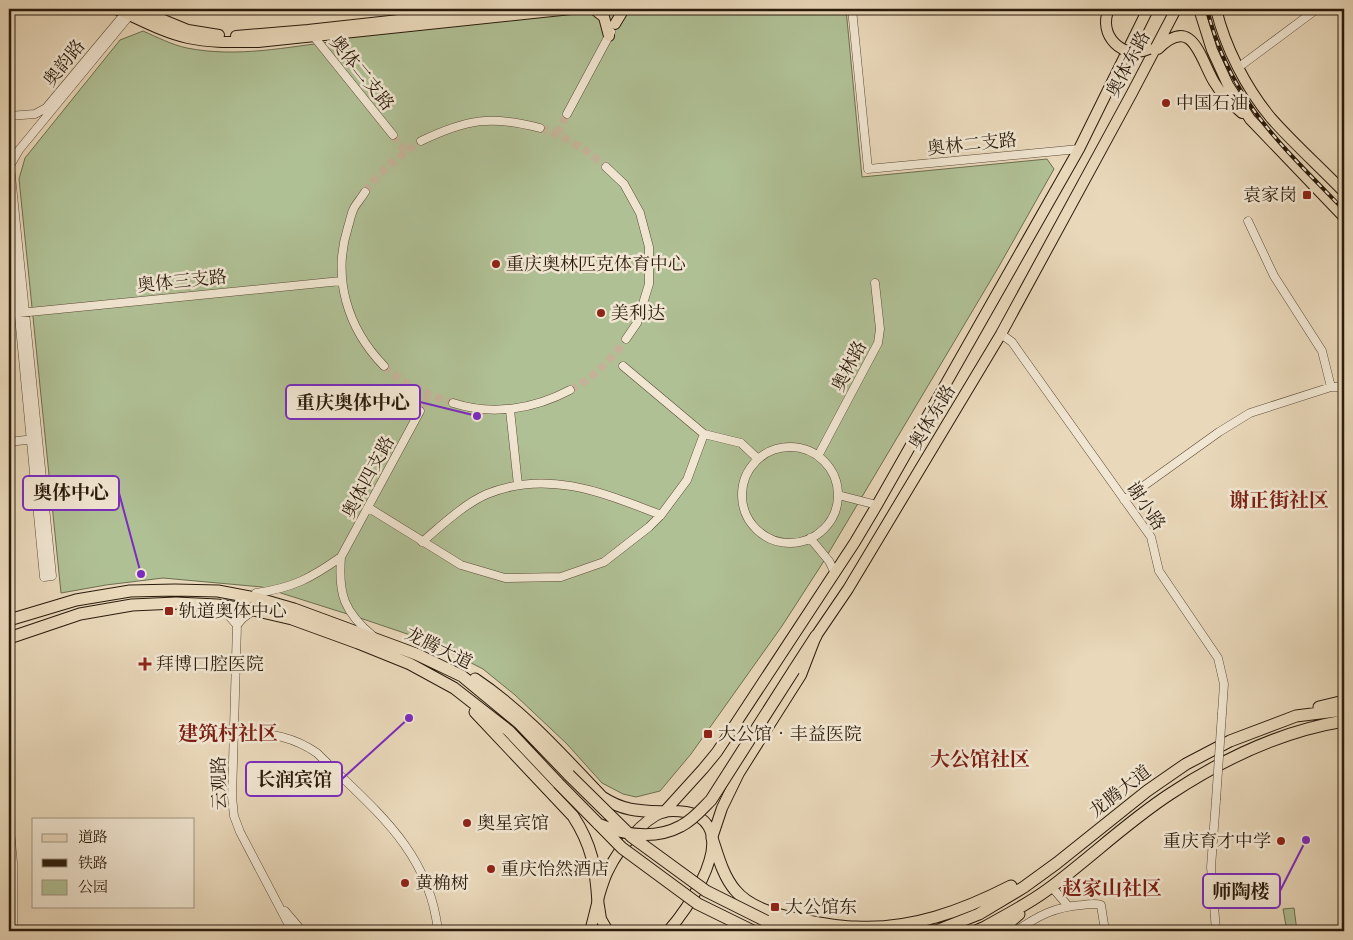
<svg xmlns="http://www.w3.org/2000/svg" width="1353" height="940" font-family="'Old Standard TT','Noto Serif SC',serif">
	<rect width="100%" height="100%" fill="#e9d8ba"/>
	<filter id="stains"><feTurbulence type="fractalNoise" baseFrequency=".004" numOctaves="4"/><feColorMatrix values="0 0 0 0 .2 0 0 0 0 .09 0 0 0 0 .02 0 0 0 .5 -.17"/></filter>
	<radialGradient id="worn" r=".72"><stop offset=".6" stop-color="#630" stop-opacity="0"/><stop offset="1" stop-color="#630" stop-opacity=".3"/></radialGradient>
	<path fill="#b0c095" stroke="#6d6e50" d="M597,9H846L862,177L1047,159L1054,169L998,268L822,564L782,626L691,754L660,791L636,797L623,794L602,783L567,744L515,695L483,669L428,641L363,619L262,587L163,578L106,585L61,593L19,179L25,158L120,40L143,31C157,37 172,45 187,48C237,58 287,47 337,41L342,38L500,21Z
		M1294,908L1297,931H1287L1283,909Z"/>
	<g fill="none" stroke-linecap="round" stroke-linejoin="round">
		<path stroke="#c3b297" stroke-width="8" stroke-dasharray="8 4" stroke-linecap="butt" d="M540,128C564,136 588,150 606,167
			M557,134L567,114
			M393,135L405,151
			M365,192C380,171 400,155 421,141
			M384,366C403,384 428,395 453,403
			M570,390C593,378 611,360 626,339
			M420,411L428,395"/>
		<defs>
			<path id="minor" d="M852,9L868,169L1079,149
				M311,33L393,135
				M1239,67L1317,9
				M567,114L611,32
				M9,116L35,114L46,108L127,11
				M421,141C467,119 491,115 540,128
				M11,164L19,150L130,15L132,9
				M606,167L624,184L640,213L649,247V284L637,323L626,339
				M365,192C362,197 357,203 354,208C351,214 350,221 348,227C332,277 347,328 384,366
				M9,212L44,577L52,576L10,166V116
				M1248,221L1274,276L1322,351L1331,387
				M9,314L341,281
				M1001,334L1012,342L1019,352L1151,537L1159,571L1218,658L1224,684L1222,713
				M623,366L704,434L741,443L758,459
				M453,403C493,416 534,409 570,390
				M510,410L518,485
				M9,442L34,439
				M742 495a48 48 0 1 1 96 0a48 48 0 1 1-96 0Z
				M818,456L878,343L880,329L875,283
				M838,495L877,505
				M1124,500L1219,432L1250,413L1331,387H1344
				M369,508L461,565L505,578L561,577L604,562L649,527L661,515L687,480L704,434
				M810,538L829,561L835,573
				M422,542C441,526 464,504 487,494C548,469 604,493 661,515
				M341,557L420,411
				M256,593C293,588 311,578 341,557C338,594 344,612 373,636
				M218,606L229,616L237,625L243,618L254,610
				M237,625L232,797L234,816L240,832L292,931
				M234,730C266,734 289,734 317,753C372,808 429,849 438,931
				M1216,800L1211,867L1216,931
				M9,819L13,863V931
				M1051,886L1068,906
				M285,911L302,931
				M1016,931C1038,916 1054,907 1082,905C1089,904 1095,903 1101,905L1105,931"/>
			<path id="major" d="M116,9C139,19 164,33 188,38C212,43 235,42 258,42L571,9
				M137,9L188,30L219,35
				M594,9L604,17L609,36
				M1199,9L1212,50L1228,85L1250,119L1344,217
				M1216,9C1225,47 1246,88 1271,118C1294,144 1320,167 1344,192
				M615,24L624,9
				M236,36L308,30L499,9
				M1158,49C1193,14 1200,59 1214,82C1221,94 1231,104 1242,113
				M664,812L703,769L717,752L855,542L877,505L1079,149L1148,9
				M712,838L722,808L739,773L801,675L816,636L848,589L1001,334L1132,93L1176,9
				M599,906L601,919L608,931
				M590,931C596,911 599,888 609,869C618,850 642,820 663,812C671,810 679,811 686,812C694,813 704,819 708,826C725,854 686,911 668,931"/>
			<path id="highway" d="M9,620L76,600L130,591L175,590L218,591L256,598L294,609L416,654L462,676L519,723L569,775
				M9,638L80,614L132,605L176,603L217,605L254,610L292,619L358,643L410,664L454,688L509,731L558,783
				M794,670L816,636
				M475,679C523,711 562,755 602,797C623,811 639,811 664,812
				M1319,707L1344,701
				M475,712L573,816C592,845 596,869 598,903
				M712,838C718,856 723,876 735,890C750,909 781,916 803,920C820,923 838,927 856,927C911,930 962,911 1011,886
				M766,921L809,931
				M930,931H936L979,914L1024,887L1057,863L1147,791L1186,764L1230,741L1296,716L1344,710
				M976,931L985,927C1006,915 1028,904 1047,890C1089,859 1127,822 1170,794C1223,759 1281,731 1344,721
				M996,931L1004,927L1019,914"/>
		</defs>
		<use href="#minor" stroke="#5a4a37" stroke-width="9"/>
		<use href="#major" stroke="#2a1b0b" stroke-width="12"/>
		<use href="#highway" stroke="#2a1b0b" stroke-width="13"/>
		<use href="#minor" stroke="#f1e6d2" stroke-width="8"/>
		<use href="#major" stroke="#e9d8ba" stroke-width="10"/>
		<use href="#highway" stroke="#e9d8ba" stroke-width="11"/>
		<defs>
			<path id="rail" d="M1207,9C1230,100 1281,145 1344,210"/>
		</defs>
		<use href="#rail" stroke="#2a1b0b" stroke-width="4"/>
		<use href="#rail" stroke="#f1e6d2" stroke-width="2" stroke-dasharray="5.5" stroke-linecap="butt"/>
		<defs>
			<path id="minor-bridge" d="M1216,800L1222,713"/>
			<path id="major-bridge" d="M1109,9C1097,35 1123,61 1149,49"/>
			<path id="highway-bridge" d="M569,775L632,837L706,891L766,921
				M558,783L622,848L698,904L753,931
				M598,824C624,835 655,840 681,826C693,820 702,809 711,800L794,670"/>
		</defs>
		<use href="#minor-bridge" stroke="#5a4a37" stroke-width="9" stroke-linecap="butt"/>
		<use href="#major-bridge" stroke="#2a1b0b" stroke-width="12" stroke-linecap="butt"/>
		<use href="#highway-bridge" stroke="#2a1b0b" stroke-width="13" stroke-linecap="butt"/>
		<use href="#minor-bridge" stroke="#f1e6d2" stroke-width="8"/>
		<use href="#major-bridge" stroke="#e9d8ba" stroke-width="10"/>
		<use href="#highway-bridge" stroke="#e9d8ba" stroke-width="11"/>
	</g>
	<g fill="#8f2418" stroke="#f1e6d2" stroke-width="2">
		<circle cx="1166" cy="103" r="5"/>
		<rect x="1302" y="190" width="10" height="10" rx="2.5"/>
		<circle cx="496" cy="264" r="5"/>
		<circle cx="601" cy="313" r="5"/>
		<rect x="164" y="606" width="10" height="10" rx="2.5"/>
		<path d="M142.5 656.5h5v5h5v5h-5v5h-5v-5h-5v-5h5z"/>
		<rect x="703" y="729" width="10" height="10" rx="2.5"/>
		<circle cx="467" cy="823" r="5"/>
		<circle cx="1281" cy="841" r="5"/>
		<circle cx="491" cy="869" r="5"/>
		<circle cx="405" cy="883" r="5"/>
		<rect x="770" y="902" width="10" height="10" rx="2.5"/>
	</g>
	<g text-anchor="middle" stroke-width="5" stroke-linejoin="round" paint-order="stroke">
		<g font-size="18" fill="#2a1b0b" stroke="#f1e6d2">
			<text transform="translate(64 63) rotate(-51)" y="6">奥韵路</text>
			<text transform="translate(1128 64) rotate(-62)" y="6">奥体东路</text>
			<text transform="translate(362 73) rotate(51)" y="6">奥体二支路</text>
			<text transform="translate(972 144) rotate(-6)" y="6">奥林二支路</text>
			<text transform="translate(182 281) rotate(-6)" y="6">奥体三支路</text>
			<text transform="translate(849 366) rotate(-63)" y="6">奥林路</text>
			<text transform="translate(932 417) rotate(-59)" y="6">奥体东路</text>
			<text transform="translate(368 477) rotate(-62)" y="6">奥体四支路</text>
			<text transform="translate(1146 506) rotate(56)" y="6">谢小路</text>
			<text transform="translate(439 648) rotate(26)" y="6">龙腾大道</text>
			<text transform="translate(219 783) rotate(-91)" y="6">云观路</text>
			<text transform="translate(1120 791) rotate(-38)" y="6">龙腾大道</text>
		</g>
		<g font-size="18" fill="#2a1b0b" stroke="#f1e6d2" text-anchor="start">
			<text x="1176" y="109">中国石油</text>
			<text x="1297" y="201" text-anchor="end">袁家岗</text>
			<text x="506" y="270">重庆奥林匹克体育中心</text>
			<text x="611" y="319">美利达</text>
			<text x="179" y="617">轨道奥体中心</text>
			<text x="156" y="670">拜博口腔医院</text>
			<text x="718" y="740">大公馆‧丰益医院</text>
			<text x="477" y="829">奥星宾馆</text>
			<text x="1271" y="847" text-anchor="end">重庆育才中学</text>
			<text x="501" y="875">重庆怡然酒店</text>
			<text x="415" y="889">黄桷树</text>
			<text x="785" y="913">大公馆东</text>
		</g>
		<g font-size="20" font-weight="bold" fill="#7a1f14" stroke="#f1e6d2">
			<text x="1279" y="507">谢正街社区</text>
			<text x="228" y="740">建筑村社区</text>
			<text x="980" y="766">大公馆社区</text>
			<text x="1112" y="895">赵家山社区</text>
		</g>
	</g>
	<path fill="none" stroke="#7b2cbf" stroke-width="2" d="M477 416L420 402M141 574L119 493M409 718L342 779M1306 840L1280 891"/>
	<g fill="#7b2cbf" stroke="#f1e6d2" stroke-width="2">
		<circle cx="477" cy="416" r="5"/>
		<circle cx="141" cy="574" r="5"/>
		<circle cx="409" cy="718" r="5"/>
		<circle cx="1306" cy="840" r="5"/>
	</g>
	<g fill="#f1e6d2" stroke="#7b2cbf" stroke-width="2">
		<rect x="286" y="385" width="134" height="34" rx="5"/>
		<rect x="23" y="476" width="96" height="34" rx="5"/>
		<rect x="246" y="762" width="96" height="34" rx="5"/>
		<rect x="1203" y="874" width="77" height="34" rx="5"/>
	</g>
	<g font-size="19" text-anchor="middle" font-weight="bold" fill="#2a1b0b">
		<text x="353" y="409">重庆奥体中心</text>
		<text x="71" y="499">奥体中心</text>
		<text x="294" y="786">长润宾馆</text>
		<text x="1241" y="898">师陶楼</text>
	</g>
	<rect width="1353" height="940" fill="none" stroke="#e9d8ba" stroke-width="30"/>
	<rect x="10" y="10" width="1333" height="920" fill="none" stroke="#2a1b0b" stroke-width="2.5"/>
	<rect x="15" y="15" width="1323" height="910" fill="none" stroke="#2a1b0b"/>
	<rect x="32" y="818" width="162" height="90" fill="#f1e6d2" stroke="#a19582"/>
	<rect x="42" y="834" width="25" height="8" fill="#e9d8ba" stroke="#a19582"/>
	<text x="78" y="842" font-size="15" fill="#2a1b0b">道路</text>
	<rect x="42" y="859" width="25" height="8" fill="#2a1b0b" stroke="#a19582"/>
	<text x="78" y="868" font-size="15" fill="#2a1b0b">铁路</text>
	<rect x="42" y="880" width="25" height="15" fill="#b0c095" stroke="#a19582"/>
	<text x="78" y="892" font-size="15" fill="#2a1b0b">公园</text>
	<rect width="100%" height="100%" filter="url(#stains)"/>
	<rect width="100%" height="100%" fill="url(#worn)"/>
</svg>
